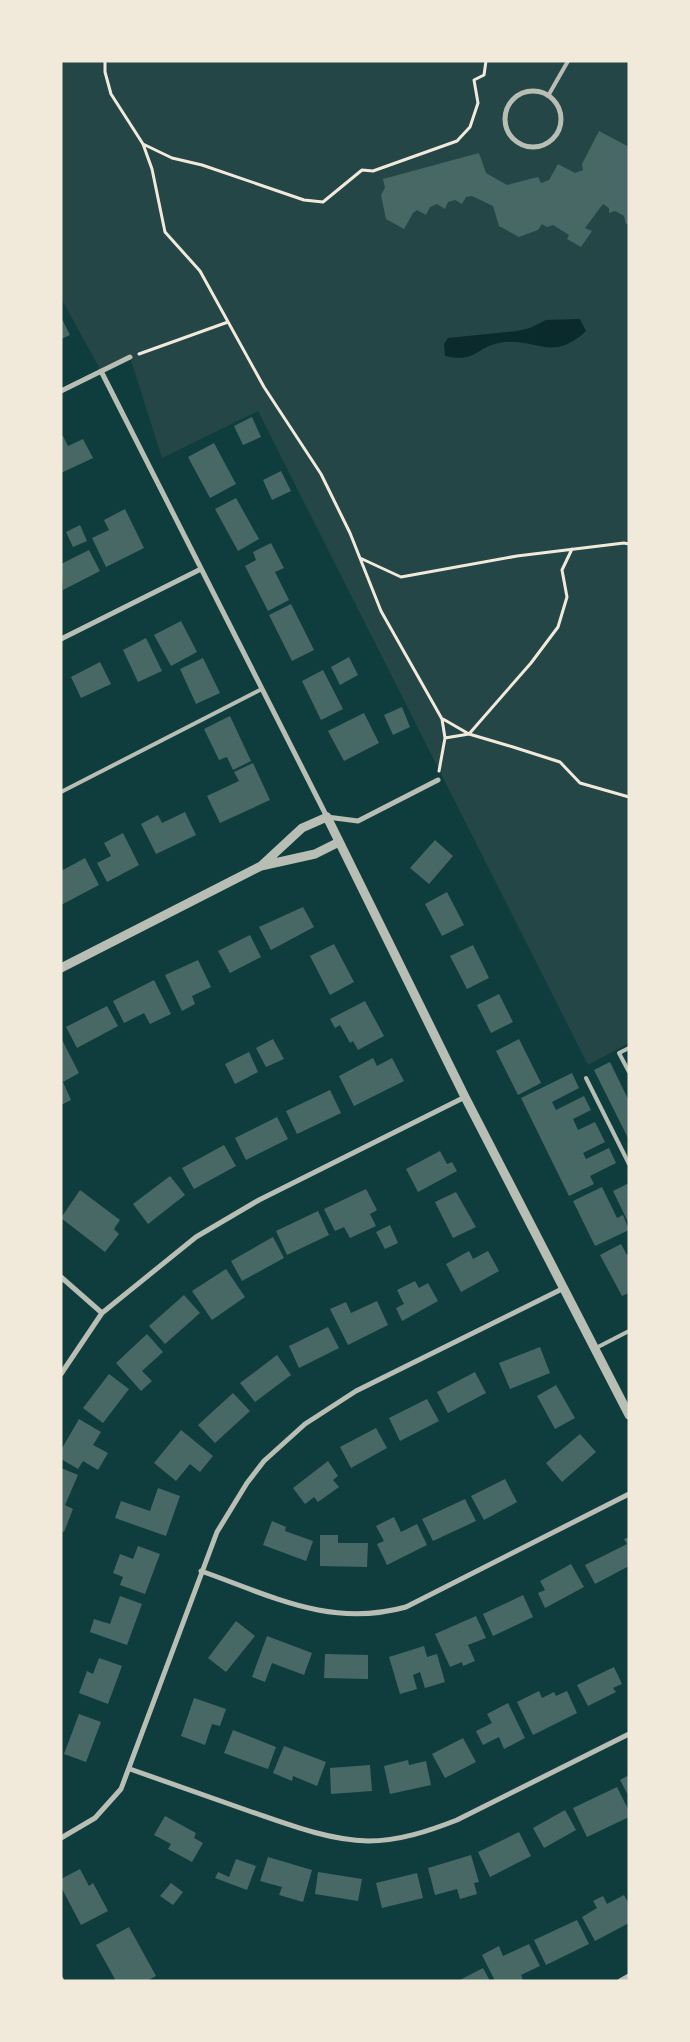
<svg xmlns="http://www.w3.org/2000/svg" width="690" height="2042" font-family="Arial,sans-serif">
	<rect width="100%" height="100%" fill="#0f3d3e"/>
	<path fill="#244646" d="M61,61H629V1043L588,1065L258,411L162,458L130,357L101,371L61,298Z"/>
	<path fill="#0a2a2b" d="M580,319L586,331C551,364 535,336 499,343C474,348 477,363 445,356L444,344L448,338L517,331L530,328L546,320Z"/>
	<path fill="#486865" d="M599,131L629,147V223L626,224L624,216L615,211L609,213V208L603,204L585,228L592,231L581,247L567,239L569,235L553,225L547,227L542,224L538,230L519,237L499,226L493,206L472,196L466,197L462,204L455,200L448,202L445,209L437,204L430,207L426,215L417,210L413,213L404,229L386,219L381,195L385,188L383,179L479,153L486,173L507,185L538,177L541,183L549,180L558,164L575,173L583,170L582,164Z
		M61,317L70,335L61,339Z
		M252,417L261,437L243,445L234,426Z
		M63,436L68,446L83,439L93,458L61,473V437Z
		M214,443L236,484L210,498L188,457Z
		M281,471L291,491L272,500L263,480Z
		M236,498L259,539L238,551L215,509Z
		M125,509L144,548L106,567L92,538L109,530L104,520Z
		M80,525L87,541L73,547L66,532Z
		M271,543L284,568L275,572L289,600L268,611L245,566L256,560L253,552Z
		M89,550L100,571L63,590L61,564Z
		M291,604L314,650L292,661L269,615Z
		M181,621L197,652L171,666L154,635Z
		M146,638L162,671L138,682L123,650Z
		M349,657L358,675L340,685L331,667Z
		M203,658L220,693L196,704L180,669Z
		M100,662L111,684L81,698L71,677Z
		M323,670L343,709L321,720L302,681Z
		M402,707L410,727L393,735L384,715Z
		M364,713L379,743L344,761L328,731Z
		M230,716L251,761L233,770L227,757L219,760L204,729Z
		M253,763L270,800L220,823L207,796L239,781L234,772Z
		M185,812L196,835L156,854L141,824L158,815L162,823Z
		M123,833L139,865L107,882L97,863L111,856L104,843Z
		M435,840L453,856L429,884L410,868Z
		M85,858L99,885L61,905V866L63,870Z
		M447,892L464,925L442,936L425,904Z
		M303,907L314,927L271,950L259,927Z
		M250,935L261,957L230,973L218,951Z
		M334,944L354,982L330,995L310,956Z
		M473,945L489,978L467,989L450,956Z
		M198,960L211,987L192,996L195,1004L182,1011L165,975Z
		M154,980L171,1014L150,1024L144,1013L124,1023L113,1001Z
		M499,994L513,1022L491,1033L477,1005Z
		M365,1001L384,1036L358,1050L353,1041L350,1043L340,1025L335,1028L330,1019Z
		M107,1006L118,1026L77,1048L66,1027Z
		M61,1038L79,1073L63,1082L71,1100L61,1105Z
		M273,1039L284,1059L266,1067L256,1048Z
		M519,1039L541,1083L518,1095L496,1051Z
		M249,1052L258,1072L235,1084L225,1064Z
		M373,1058L377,1066L392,1058L404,1081L354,1106L339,1076Z
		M610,1062L629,1101V1140L594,1070Z
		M572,1073L579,1088L552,1102L556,1110L584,1096L591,1110L573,1119L578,1130L595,1122L605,1142L583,1153L586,1159L609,1148L616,1163L590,1176L594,1184L569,1196L521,1098Z
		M330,1090L341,1113L297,1134L286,1111Z
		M277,1117L288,1139L246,1160L235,1138Z
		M224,1145L236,1166L194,1189L182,1168Z
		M440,1151L447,1164L452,1162L457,1171L418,1192L406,1169Z
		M170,1176L185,1195L148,1224L133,1204Z
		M629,1183V1224L613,1191Z
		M602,1187L617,1218L623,1215L629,1230L595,1246L573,1201Z
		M366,1189L377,1210L370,1214L376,1226L350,1238L344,1227L335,1231L324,1209Z
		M80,1190L120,1220L114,1229L119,1234L105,1252L61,1218Z
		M456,1192L476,1227L453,1238L435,1202Z
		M318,1211L329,1235L287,1255L276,1231Z
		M390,1225L398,1243L385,1249L376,1232Z
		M273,1237L284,1258L242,1281L231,1261Z
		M621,1244L627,1255L629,1254V1293L622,1296L600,1255Z
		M469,1251L473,1259L488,1251L499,1271L461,1292L446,1264Z
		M226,1269L245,1297L212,1320L192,1291Z
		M415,1281L419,1288L428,1283L438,1301L402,1321L396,1308L404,1304L397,1290Z
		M184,1295L200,1313L165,1344L149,1326Z
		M377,1301L388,1325L348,1345L330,1309L346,1302L351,1313Z
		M328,1327L339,1348L299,1368L289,1346Z
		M147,1334L163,1352L142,1371L152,1381L141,1391L116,1363Z
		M540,1347L550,1373L510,1389L499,1363Z
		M277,1355L291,1375L255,1402L240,1383Z
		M475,1372L486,1393L448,1413L437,1392Z
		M109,1374L129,1389L103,1423L83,1408Z
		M556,1385L575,1418L555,1429L537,1396Z
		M233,1393L250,1411L215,1443L198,1425Z
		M427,1399L439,1421L400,1441L389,1418Z
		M79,1419L101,1432L93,1445L108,1453L98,1470L83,1461L78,1469L61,1459V1450Z
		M376,1428L387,1448L351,1468L340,1447Z
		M181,1430L213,1456L200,1472L190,1464L176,1481L154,1463Z
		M580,1434L596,1452L562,1482L546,1463Z
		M328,1461L338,1476L333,1480L339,1487L318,1502L314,1497L305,1504L293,1488Z
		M61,1468L78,1475L65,1505L73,1509L64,1532L61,1531Z
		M505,1479L517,1502L484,1520L471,1496Z
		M158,1488L180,1496L166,1536L115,1518L121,1501L150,1511Z
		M465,1499L476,1521L433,1541L422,1519Z
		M394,1517L401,1532L417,1524L427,1545L387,1565L377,1544L384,1541L376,1526Z
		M272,1521L286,1527L285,1531L313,1541L306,1561L263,1545Z
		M320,1535H338V1543H368L367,1567L320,1566Z
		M629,1537V1566L595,1584L585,1565L627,1544L624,1539Z
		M138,1546L160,1554L145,1594L120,1585L123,1577L113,1573L120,1554L133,1559Z
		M571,1564L584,1587L545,1608L538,1593L545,1590L540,1581Z
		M523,1595L533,1617L493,1636L483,1614Z
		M120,1596L142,1604L127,1645L90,1632L94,1619L110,1624Z
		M476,1616L486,1638L468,1645L475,1661L463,1666L462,1662L450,1667L435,1634Z
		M236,1621L255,1636L226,1672L208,1658Z
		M267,1636L312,1653L304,1675L272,1663L265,1682L252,1677Z
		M424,1646L427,1657L437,1654L445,1682L425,1688L420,1672L413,1675L417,1689L400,1694L389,1657Z
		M325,1654L368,1655V1679L324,1678Z
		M99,1658L122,1666L108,1704L79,1693L87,1671L93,1674Z
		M614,1667L622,1684L613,1688L616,1692L588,1706L577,1685Z
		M539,1691L542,1698L554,1692L556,1696L567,1691L577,1713L533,1735L517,1702Z
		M194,1698L226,1709L220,1726L212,1724L205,1745L181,1736Z
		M508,1703L525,1738L504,1749L499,1737L483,1745L476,1731L492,1723L487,1714Z
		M79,1714L101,1722L86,1762L64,1754Z
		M233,1730L276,1747L268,1769L224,1753Z
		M463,1738L476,1762L445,1778L432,1754Z
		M284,1746L326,1762L317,1786L293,1776L292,1781L273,1773Z
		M408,1760L409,1765L426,1761L431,1785L390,1794L384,1766Z
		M370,1765L372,1791L331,1794L330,1768Z
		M629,1775V1797L620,1780Z
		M617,1787L629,1811V1817L587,1837L573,1808Z
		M565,1810L576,1830L544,1848L533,1828Z
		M165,1816L196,1833L194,1838L203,1843L192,1862L168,1849L171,1844L154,1835Z
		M519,1832L531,1856L490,1877L478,1852Z
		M471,1855L479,1882L474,1883L477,1894L460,1899L457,1889L435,1895L428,1868Z
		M268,1857L312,1870L303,1902L279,1895L282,1887L260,1881Z
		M236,1859L256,1866L247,1890L215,1878L218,1872L229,1877Z
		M80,1869L89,1886L93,1883L108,1911L81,1925L61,1887V1879Z
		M318,1872L362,1879L358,1901L315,1894Z
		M417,1873L423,1898L382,1908L376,1883Z
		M171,1883L183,1892L173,1905L160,1896Z
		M624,1895L629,1904V1923L595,1941L582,1917L597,1908L593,1901L603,1896L607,1904Z
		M577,1920L589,1944L546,1965L534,1940Z
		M129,1927L156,1976L147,1981H116L96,1945Z
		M529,1944L540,1966L521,1975L523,1980L520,1981H495L482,1955L499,1946L503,1956Z
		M483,1968L490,1981H458Z"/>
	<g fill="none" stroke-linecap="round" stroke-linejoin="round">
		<path stroke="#f1e9da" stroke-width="3" d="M105,61V72L111,94L143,144L152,169L165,232L200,271L264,387L321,474L350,533L381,611L442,719L445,738L439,771
			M143,144L172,158L202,165L304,200L323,202L362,170L373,171L457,141L470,127L478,103L474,80L484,75L486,61
			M139,354L228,322
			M360,558L401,577L517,556L624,543L629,544
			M443,719L469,734L531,663L558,627L567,597L562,570L572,549
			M445,738L469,734L513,747L560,762L580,783L629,797"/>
		<path stroke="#b8beb3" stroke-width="4" d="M548,96L568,61
			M61,792L262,689
			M629,1048L619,1053L629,1072
			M586,1078L629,1164
			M596,1348L629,1331"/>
		<path stroke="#b8beb3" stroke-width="5" d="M505 119a28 28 0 1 1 56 0a28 28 0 1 1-56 0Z
			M101,371L327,817L358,821L438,780
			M61,391L130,357
			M61,639L201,569
			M61,1277L102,1313
			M61,1374L102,1313L196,1237L259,1200L465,1097
			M201,1571C272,1596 330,1628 406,1607L629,1494
			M130,1769C170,1783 210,1797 249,1811C287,1824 328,1840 368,1841C399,1841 429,1831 457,1820L629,1734
			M61,1838L95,1818L121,1789L217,1532L247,1483L264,1461L305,1424L356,1391L562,1289
			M61,1979L62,1981
			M620,1981L629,1976"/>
		<path stroke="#b8beb3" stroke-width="9" d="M261,866L302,828L327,817L465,1097L629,1415
			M61,968L261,866L315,854L339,842"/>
	</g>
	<rect width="690" height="2042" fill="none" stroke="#f1e9da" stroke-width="125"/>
</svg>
